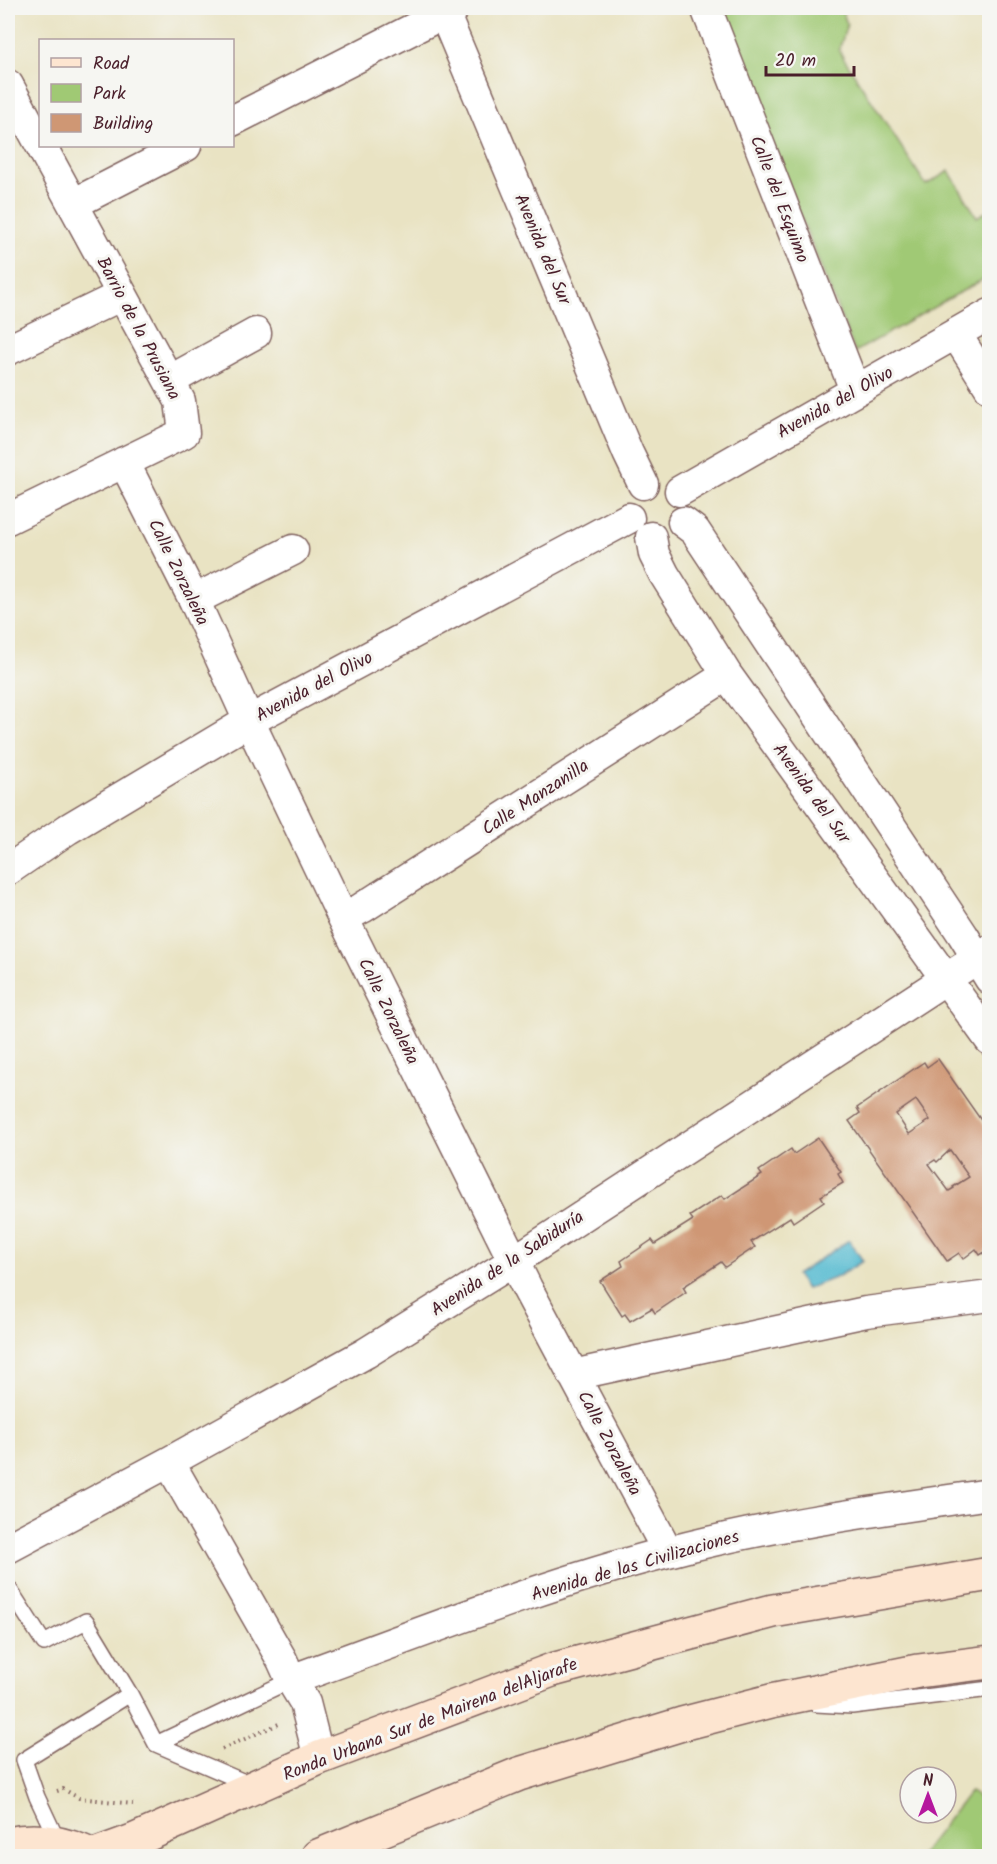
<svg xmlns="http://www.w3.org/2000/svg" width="997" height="1864" font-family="Kalam,sans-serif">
	<rect width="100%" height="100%" fill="#f6f6f2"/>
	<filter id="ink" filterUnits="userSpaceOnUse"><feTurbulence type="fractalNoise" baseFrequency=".0167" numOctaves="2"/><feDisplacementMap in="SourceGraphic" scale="12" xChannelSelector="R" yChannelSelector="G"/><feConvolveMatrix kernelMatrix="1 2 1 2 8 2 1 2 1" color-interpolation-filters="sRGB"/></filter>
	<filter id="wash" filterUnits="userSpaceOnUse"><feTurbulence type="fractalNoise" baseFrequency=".008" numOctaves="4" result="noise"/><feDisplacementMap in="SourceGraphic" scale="24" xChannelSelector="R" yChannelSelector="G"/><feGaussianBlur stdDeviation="1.35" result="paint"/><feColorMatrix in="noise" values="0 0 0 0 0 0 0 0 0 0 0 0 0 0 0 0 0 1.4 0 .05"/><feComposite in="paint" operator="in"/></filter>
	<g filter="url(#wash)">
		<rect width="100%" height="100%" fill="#e9e3c3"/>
		<path fill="#a0c974" stroke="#757450" stroke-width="1.5" d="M717,8H841L847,24L839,51L926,185L949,171L977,217L989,210V276L855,352Z
			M970,1791L989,1806V1856H920Z"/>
		<path fill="#53bad0" stroke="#4e6c7e" stroke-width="1.5" d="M849,1240L863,1261L837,1277L806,1289L796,1275Z"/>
		<g id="blocks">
			<path fill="#cf9774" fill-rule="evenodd" d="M938,1059L990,1133V1249L980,1255L976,1249L963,1259L959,1253L947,1261L849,1121L860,1113L857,1108L924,1062L927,1067ZM916,1100L930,1120L909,1134L896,1114ZM950,1150L969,1177L953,1187L954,1188L949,1191L929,1164L935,1160L937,1162Z
				M818,1138L841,1172L838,1174L843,1183L821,1196L824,1201L793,1222L790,1217L751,1242L755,1247L725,1267L721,1262L683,1287L686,1292L655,1313L652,1308L630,1321L625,1314L622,1316L600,1281L623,1266L621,1261L652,1240L655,1244L693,1220L690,1216L722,1195L725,1199L762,1175L759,1171L791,1149L794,1154Z"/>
		</g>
	</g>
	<g filter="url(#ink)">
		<use href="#blocks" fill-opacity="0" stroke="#826460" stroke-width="1.5"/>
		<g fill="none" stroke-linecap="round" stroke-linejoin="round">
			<defs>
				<path id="lane" d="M8,1587L44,1643L86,1621L130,1694L24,1760L37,1797L58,1842
					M130,1694L156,1744L251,1785
					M816,1704L852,1706L990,1689
					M156,1744L291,1680"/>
				<path id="street" d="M706,8L855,390
					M444,13L628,453L643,484
					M8,85L180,401L184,433L8,519
					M232,121L454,8
					M73,204L186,146
					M956,334L990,388
					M8,350L122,295
					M169,381L256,333
					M124,462L194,600L249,721L343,918L527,1288L668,1552
					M680,491L990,314
					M683,522L695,531L963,935L990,979
					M651,537L654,554L664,574L727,675L990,1040
					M194,600L293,550
					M8,870L68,829L249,721L629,518
					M343,918L362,908L727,675
					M573,1375L866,1312L990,1296
					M169,1462L282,1660L291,1680
					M8,1548L169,1462L366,1353L514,1261L990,950
					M319,1758L305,1703L291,1680C416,1635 540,1585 668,1552C774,1524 882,1510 990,1494"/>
				<path id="secondary" d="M8,1844C38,1837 65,1843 93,1856
					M92,1856L133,1841L319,1758L552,1670L773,1611L990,1574
					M318,1856L519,1774L682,1724L771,1701L918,1671L990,1662"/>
			</defs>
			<use href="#lane" stroke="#826460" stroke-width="18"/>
			<use href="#street" stroke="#826460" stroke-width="33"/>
			<use href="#secondary" stroke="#826460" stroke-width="36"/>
			<path stroke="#826460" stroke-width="4" stroke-dasharray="1.5 4.5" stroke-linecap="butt" d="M222,1749L281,1723
				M57,1791L63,1789L79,1798L133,1804"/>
			<use href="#lane" stroke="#fff" stroke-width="15"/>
			<use href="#street" stroke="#fff" stroke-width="30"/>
			<use href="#secondary" stroke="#fde5d0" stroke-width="33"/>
		</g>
	</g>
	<g text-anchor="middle" stroke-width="6" stroke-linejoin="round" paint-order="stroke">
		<g font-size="18" fill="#4a1f2b" stroke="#f6f6f2">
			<text transform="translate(780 199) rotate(69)" y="6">Calle del Esquimo</text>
			<text transform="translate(543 249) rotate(67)" y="6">Avenida del Sur</text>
			<text transform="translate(139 328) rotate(62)" y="6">Barrio de la Prusiana</text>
			<text transform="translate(835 402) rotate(-29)" y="6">Avenida del Olivo</text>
			<text transform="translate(179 572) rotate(64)" y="6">Calle Zorzaleña</text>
			<text transform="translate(314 686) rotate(-28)" y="6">Avenida del Olivo</text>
			<text transform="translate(812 793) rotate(54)" y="6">Avenida del Sur</text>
			<text transform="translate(535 797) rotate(-33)" y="6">Calle Manzanilla</text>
			<text transform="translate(389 1011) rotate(64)" y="6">Calle Zorzaleña</text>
			<text transform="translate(507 1263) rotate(-33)" y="6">Avenida de la Sabiduría</text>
			<text transform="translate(610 1443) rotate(62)" y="6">Calle Zorzaleña</text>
			<text transform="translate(635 1565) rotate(-16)" y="6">Avenida de las Civilizaciones</text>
			<text transform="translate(430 1719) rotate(-21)" y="6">Ronda Urbana Sur de Mairena delAljarafe</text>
		</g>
	</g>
	<rect width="997" height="1864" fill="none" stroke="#f6f6f2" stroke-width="30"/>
	<rect x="39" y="39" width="195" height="108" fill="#f6f6f2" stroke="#b1a0a2" stroke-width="1.5"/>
	<rect x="51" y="58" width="30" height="9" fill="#fde5d0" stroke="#b1a0a2" stroke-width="1.5"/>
	<text x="93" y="69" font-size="18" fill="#4a1f2b">Road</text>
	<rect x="51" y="84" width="30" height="18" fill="#a0c974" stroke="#b1a0a2" stroke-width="1.5"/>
	<text x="93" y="99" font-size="18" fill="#4a1f2b">Park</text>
	<rect x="51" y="114" width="30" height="18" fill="#cf9774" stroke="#b1a0a2" stroke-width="1.5"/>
	<text x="93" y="129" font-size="18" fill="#4a1f2b">Building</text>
	<g transform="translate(928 1795)"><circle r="28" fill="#f6f6f2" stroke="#b1a0a2" stroke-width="1.5"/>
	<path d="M0-4.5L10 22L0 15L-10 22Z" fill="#b5179e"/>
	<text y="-9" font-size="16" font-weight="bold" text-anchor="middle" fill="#4a1f2b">N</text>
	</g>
	<path d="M766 66v9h88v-9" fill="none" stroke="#4a1f2b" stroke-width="3"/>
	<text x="775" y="66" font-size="18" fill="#4a1f2b" stroke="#f6f6f2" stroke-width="4.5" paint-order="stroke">20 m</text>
</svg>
